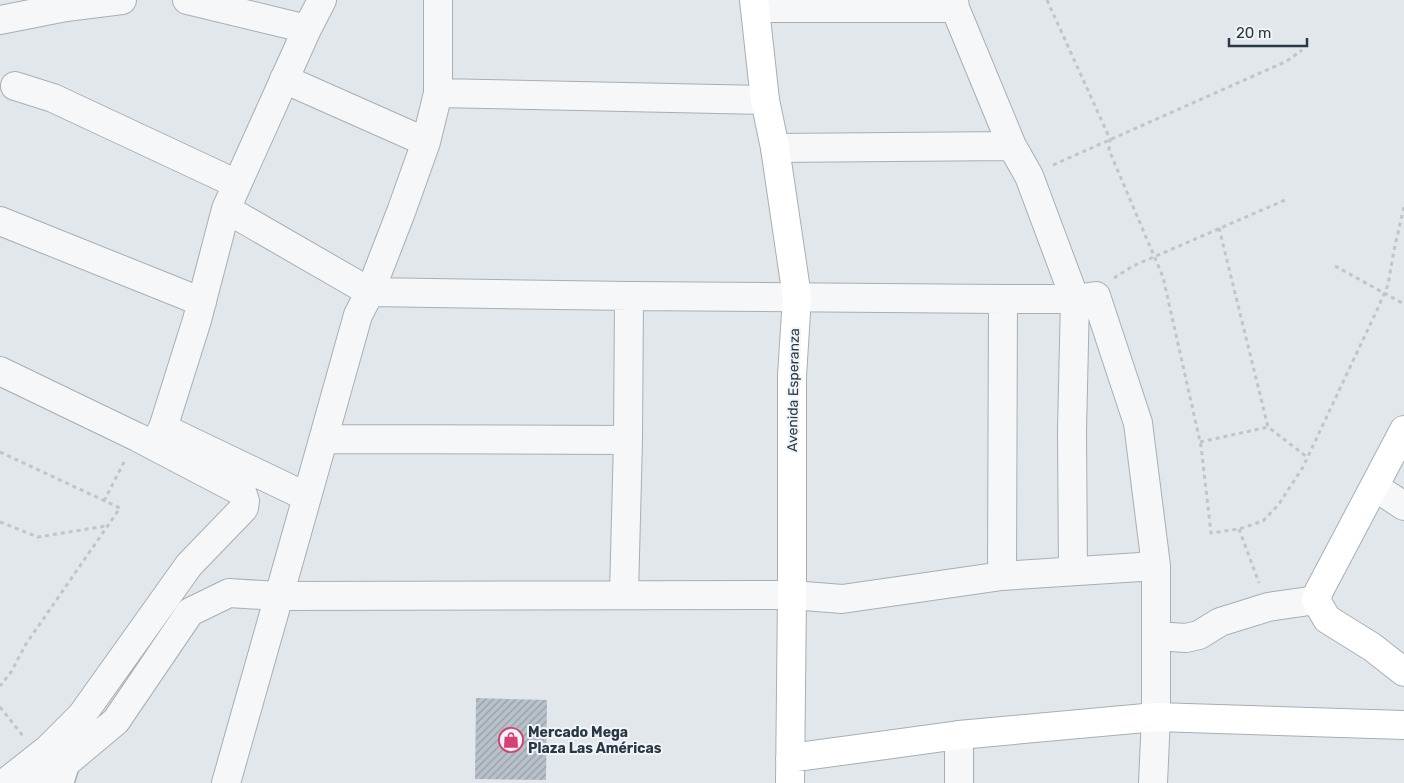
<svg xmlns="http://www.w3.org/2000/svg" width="1404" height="783" font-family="Rubik,sans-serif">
	<defs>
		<pattern id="building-hatch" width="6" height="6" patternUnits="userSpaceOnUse" patternTransform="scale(1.25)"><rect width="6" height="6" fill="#b8c1c9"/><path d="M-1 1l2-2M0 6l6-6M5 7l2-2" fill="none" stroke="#969ea5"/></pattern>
	</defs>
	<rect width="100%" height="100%" fill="#e2e7eb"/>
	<path fill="url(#building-hatch)" d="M476,698L547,700L546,780L475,779Z"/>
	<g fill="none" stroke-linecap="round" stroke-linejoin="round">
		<defs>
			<path id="lane" d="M66,783L73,760"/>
			<path id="street" d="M187,0L307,29
				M954,0L955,8L1012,146L1029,176L1075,299L1072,431L1073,571
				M755,8H955
				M0,20L66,7L122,0
				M284,79L426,142
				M15,86L53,98L237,184
				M438,93L765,100
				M775,148L1012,146
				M226,209L370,292L629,296L1003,299H1075L1096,296L1138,423L1156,566V717L1153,783
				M0,221L202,302
				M0,371L137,437L242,492L245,501L244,508L189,565L82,715L48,749L5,783
				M163,428L307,497
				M324,439L628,440
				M153,445L163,428L197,320L226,209L307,29L322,0
				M1375,487L1404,506
				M1002,576L1003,299
				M624,594L628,440L629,296
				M1156,636L1186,638L1199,635L1220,622L1268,607L1316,600
				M959,735V783
				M42,783L116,721L190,612L229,593L278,596L792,595L842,599L1002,576L1156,566
				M226,783L307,497L358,315L370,292L401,212L426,142L438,93V0"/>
			<path id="secondary" d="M754,0L765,100L775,148L797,297L792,376V595L790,783
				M1404,430L1319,591L1316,600L1327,619L1372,647L1404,672
				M790,758L959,735L1156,717L1404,725"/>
		</defs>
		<use href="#lane" stroke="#a6afb6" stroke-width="18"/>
		<use href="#street" stroke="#a6afb6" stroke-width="30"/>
		<use href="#secondary" stroke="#a6afb6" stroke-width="30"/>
		<path stroke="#c0c5ca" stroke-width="3" stroke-dasharray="4 4" stroke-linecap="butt" d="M1047,0L1110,139L1109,150L1163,277L1201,446L1211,533L1239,529L1263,521L1279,504L1303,467L1377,310L1388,285L1394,250L1404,207
			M1053,165L1287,61L1302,50
			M1219,228L1268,427L1307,457
			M1335,266L1404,304
			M1114,278L1133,266L1285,200
			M1200,442L1268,427
			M0,452L120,508L26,644L11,672L0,686
			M104,501L125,460
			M0,522L38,537L106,526
			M1239,529L1259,583
			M0,707L23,736"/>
		<use href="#lane" stroke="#f5f7f9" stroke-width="15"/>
		<use href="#street" stroke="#f5f7f9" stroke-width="28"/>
		<use href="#secondary" stroke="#fff" stroke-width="28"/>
	</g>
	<defs>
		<symbol id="shop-ring" viewBox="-11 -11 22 22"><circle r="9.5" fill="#f1f5f8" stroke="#d74073" stroke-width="1.5"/><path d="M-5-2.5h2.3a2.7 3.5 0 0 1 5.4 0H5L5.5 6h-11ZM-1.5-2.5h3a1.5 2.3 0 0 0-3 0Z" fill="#d74073"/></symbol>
	</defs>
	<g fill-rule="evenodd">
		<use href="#shop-ring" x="497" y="726" width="28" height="28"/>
	</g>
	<g text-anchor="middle" stroke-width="4" stroke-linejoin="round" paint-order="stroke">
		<g font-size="14" fill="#283844" stroke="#f1f5f8">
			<text transform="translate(793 390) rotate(-89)" y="5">Avenida Esperanza</text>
		</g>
		<g font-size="14" font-weight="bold" fill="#283844" stroke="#f1f5f8" text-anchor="start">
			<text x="528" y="737">Mercado Mega<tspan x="528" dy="16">Plaza Las Américas</tspan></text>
		</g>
	</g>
	<path d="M1229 38v8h78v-8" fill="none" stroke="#283844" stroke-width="2.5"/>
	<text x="1236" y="38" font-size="15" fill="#283844" stroke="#f1f5f8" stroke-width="4" paint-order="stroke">20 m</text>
</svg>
